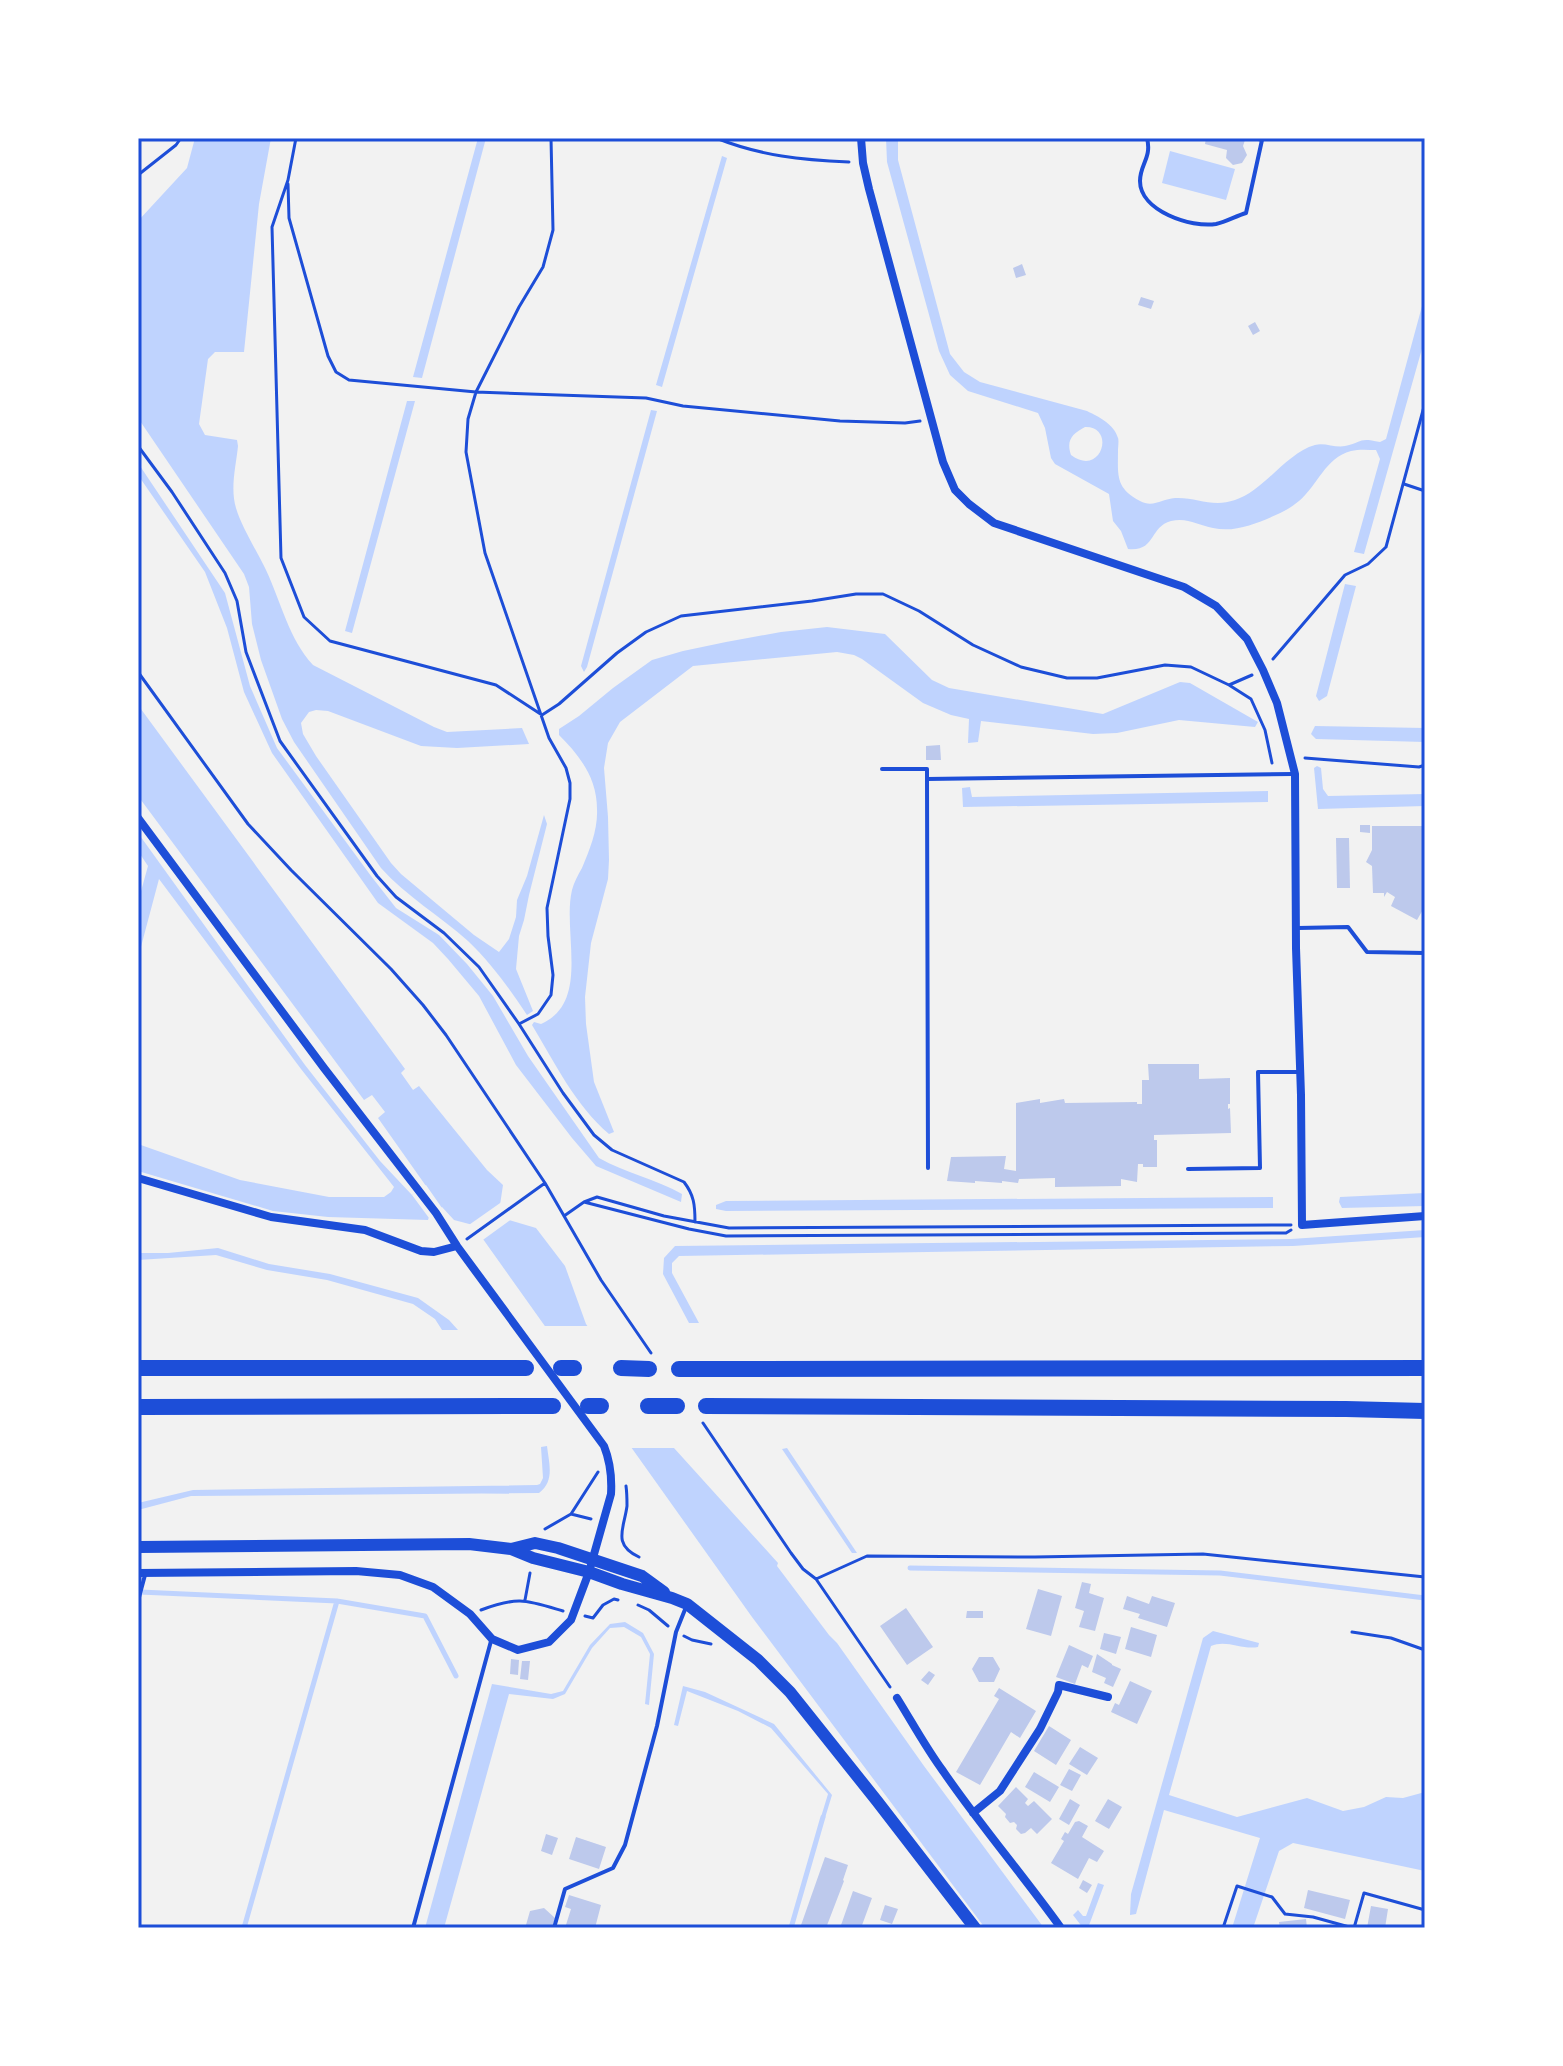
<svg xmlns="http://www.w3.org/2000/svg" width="1563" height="2066" font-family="Jost,sans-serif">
	<rect width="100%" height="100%" fill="#f2f2f2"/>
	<path fill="#bfd3fe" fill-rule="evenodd" d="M195,138H271L259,204L244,352H215L208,359L199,424L205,435L237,440L238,446C236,466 230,488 236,508C242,528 257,551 266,570C281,602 289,639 313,665L434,727L447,732L522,728L529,744L457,748L421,746L328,711L316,710L309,712L301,723L303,734L316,756L391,863L401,874L474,935L499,952L509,939L516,917L517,900L527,876L544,815L547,824L529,895L524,920L519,936L516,969L533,1011L527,1015C509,988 491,963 468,941C440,916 406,896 381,868L294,742L282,719L261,660L252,624L249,587L244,574L138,418V221L187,168Z
		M478,138H486L422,378L413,377Z
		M886,138H898V160L950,354L964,372L980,382L1087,411C1099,417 1114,424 1118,438C1119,440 1118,448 1118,450C1118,475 1115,488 1140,501C1153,508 1162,499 1175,498C1197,497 1212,508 1235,500C1264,491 1286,453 1315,445C1324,442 1335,448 1345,446C1363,442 1358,437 1380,442L1386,439L1425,295V338L1364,554L1354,552L1380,459L1376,450C1368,450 1359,449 1351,451C1325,458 1318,485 1299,501C1293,506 1285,511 1278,514C1258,523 1235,533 1213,528C1198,525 1187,517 1171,521C1149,527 1156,552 1128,549L1121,531L1113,521L1109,494L1055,464L1051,458L1045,428L1038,413L968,391L950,375L939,351L887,162ZM1085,427C1116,426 1102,478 1071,455C1066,440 1072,434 1085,427Z
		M1170,151L1235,169L1226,200L1162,183Z
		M722,156L727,158L662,387L656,385Z
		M407,401H415L352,633L345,631Z
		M651,410L657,411L587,667L584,672L581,666Z
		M138,463L225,593L250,686L277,748L371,876L396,908L439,935L467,964L493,996L528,1056L599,1158C625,1173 656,1179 682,1194L681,1202L596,1166L572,1138L516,1065L479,996L448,959L433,943L378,903L272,753L244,692L227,628L205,572L138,475Z
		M1345,584L1356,586L1327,696L1319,701L1316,696Z
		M827,627L885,634L932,680L949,688L1103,714L1180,682L1190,683L1258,722L1255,727L1179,720L1117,733L1093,734L981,721L978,742L968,743L969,719L951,715L923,703L862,659L854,655L837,652L693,666L620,722L608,743L604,768L608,817L609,860L608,879L591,943L585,997L586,1024L594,1082L614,1132L609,1134C575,1105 555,1063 532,1025L534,1022L541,1024C591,1002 562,932 572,890C574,882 578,875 582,868C590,849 598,829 597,809C597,778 580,756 559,735V729L579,716L613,688L652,660L683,651L726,642L781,632Z
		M138,705L405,1069L401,1073L413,1090L419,1086L487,1170L503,1185L500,1205L509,1220L536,1228L565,1266L586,1324L674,1448L778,1563L777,1566L829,1635L837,1643L924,1766L1044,1928H985L752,1617L473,1225L454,1220L442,1207L429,1217L428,1220L328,1217L273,1211L138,1171V1144L240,1180L329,1197H384L391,1192L394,1187L301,1069L159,879L138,958V902L148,866L138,851V833L305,1065L380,1161L412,1195L426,1186L378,1118L385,1112L372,1095L364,1100L138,796Z
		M1315,726L1425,728V742L1316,739L1311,734Z
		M1317,766L1321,768L1323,789L1328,796L1425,794V806L1318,809L1314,768Z
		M970,787L972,797L1268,791V802L963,807L962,788Z
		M1425,1193V1206L1342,1208L1339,1202L1340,1197Z
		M1273,1197V1208L726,1211L716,1209V1205L726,1201Z
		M1425,1230V1237L1293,1246L679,1256L672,1263V1273L699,1323H689L663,1274L664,1258L675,1246L1291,1239Z
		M218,1248L269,1264L330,1274L418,1298L449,1320L458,1330H442L435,1319L413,1304L327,1280L267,1270L216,1255L138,1260V1253H168Z
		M547,1446C549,1464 555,1481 539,1493L191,1496L138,1510V1503L193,1490L537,1485L540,1484L543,1478L541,1447Z
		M787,1448L857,1553H852L782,1449Z
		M625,1622L643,1633L654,1654L649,1705L645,1704L650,1654L641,1637L624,1627L610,1628L592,1648L565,1694L553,1699L509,1694L444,1928H425L492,1684L551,1694L563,1691L590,1645L610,1624Z
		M1213,1631L1259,1643L1258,1647C1242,1650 1226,1639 1211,1646L1169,1795L1237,1817L1307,1798L1343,1811L1364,1807L1386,1797L1403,1798L1425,1792V1871L1293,1843L1279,1851L1253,1928H1232L1260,1838L1164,1810L1136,1914L1130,1915L1131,1894L1203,1638Z
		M683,1686L705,1692L774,1724L832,1795L825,1818L821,1817L828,1794L771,1728L738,1711L687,1691L678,1726L674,1725Z
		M1098,1883L1104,1885L1088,1928H1083L1073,1915L1078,1910L1083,1916H1086Z"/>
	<path fill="#f2f2f2" d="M426,1185L442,1208L429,1218L412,1195Z
		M503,1201L513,1218L480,1242L471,1229L466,1227Z
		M542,1326H590L677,1448H630Z"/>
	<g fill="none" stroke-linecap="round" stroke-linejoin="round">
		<path stroke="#bfd3fe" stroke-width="5" d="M910,1568L1220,1573L1425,1598
			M140,1592L337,1601L425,1616L456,1676
			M244,1928L337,1601
			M791,1928L823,1817"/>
	</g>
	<path fill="#bdc9ec" d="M1206,138H1238L1245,140L1243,146L1247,155L1242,163L1233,165L1226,158L1227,150L1205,144Z
		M1022,264L1026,275L1016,278L1013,268Z
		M1141,297L1154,301L1151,309L1138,305Z
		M1255,322L1260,331L1253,335L1248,326Z
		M940,745L941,760H926V746Z
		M1360,825H1370V833L1360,832Z
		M1372,826H1425V906L1417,920L1391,906L1395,897L1387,892L1384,897V893H1373L1372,866L1366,862L1372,850Z
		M1336,838H1349L1350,888H1337Z
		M1148,1064H1199V1079L1230,1078V1104H1228V1109L1230,1108L1231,1133L1154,1135V1140H1157V1167H1143V1164H1138L1137,1182L1121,1179V1186L1055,1187V1178L1019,1179L1018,1183L1002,1181V1183L975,1181V1183L947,1181L951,1157L1006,1156L1004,1169L1016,1171V1103L1040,1099V1103L1064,1099L1065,1103L1137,1102V1104H1142V1080H1149Z
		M1082,1582L1091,1584L1089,1593L1104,1598L1095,1631L1079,1627L1084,1611L1075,1608Z
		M1038,1589L1062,1596L1051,1636L1026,1629Z
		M1127,1596L1149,1604L1152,1596L1175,1603L1167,1627L1138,1618L1140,1614L1123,1609Z
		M906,1608L933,1647L907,1665L880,1626Z
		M967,1611H983V1618H966Z
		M1131,1627L1157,1635L1151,1657L1125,1649Z
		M1104,1633L1121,1637L1116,1654L1100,1649Z
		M1069,1645L1093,1656L1088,1668L1082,1665L1075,1684L1056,1677Z
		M1097,1654L1112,1664V1665L1121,1669L1113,1687L1104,1683L1106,1678L1092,1672Z
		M979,1657H993L1000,1669L994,1682H979L972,1669Z
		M511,1659L519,1660L518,1675L510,1674Z
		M522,1661H530L528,1680L520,1679Z
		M929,1671L935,1675L928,1685L921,1680Z
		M1130,1681L1152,1691L1137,1724L1111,1712L1115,1703L1119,1705Z
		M999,1688L1036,1711L1020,1738L1011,1732L980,1785L956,1772L999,1699L994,1696Z
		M1049,1726L1071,1740L1056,1765L1034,1751Z
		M1080,1747L1098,1758L1087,1775L1069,1764Z
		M1069,1769L1081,1775L1072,1791L1060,1785Z
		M1034,1772L1059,1787L1050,1802L1025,1787Z
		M1016,1787L1028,1799L1025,1803L1028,1806L1034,1801L1052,1819L1037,1834L1031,1828L1025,1833L1021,1834L1016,1829L1017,1825L1014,1822L1010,1823L1005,1817L1006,1814L998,1806Z
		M1070,1799L1080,1805L1069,1825L1059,1819Z
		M1108,1799L1122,1807L1109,1829L1095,1821Z
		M1079,1821L1088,1826L1082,1837L1104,1851L1097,1862L1089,1858L1078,1879L1051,1863L1064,1841L1061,1839L1065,1832L1068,1834L1075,1822Z
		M546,1834L558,1838L552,1855L541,1851Z
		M576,1837L606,1847L599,1869L569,1859Z
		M825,1857L848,1865L843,1880L844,1881L826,1928H800Z
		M1083,1880L1092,1885L1087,1893L1079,1888Z
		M1308,1890L1350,1900L1345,1919L1304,1908Z
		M853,1891L872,1898L861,1928H840Z
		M569,1895L601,1905L595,1928H565L571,1909L565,1907Z
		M885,1905L898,1909L892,1924L880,1920Z
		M1371,1906L1388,1909L1385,1928H1367Z
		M544,1908L555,1918L552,1928H528L526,1925L530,1911Z
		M1306,1919L1307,1928H1280L1279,1922Z"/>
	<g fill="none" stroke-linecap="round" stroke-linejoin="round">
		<path stroke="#1d4ed8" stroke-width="3" d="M296,138L288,180L272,227L281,558L304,617L330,641L496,685L542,715L559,704L617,653L646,632L681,616L812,601L856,594H883L919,611L973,645L1021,667L1067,678H1097L1165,665L1191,667L1229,685L1251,699L1265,730L1272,763
			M716,138C761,156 802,160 849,162
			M138,175L176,145L181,138
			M288,184L289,218L328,356L336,372L349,380L476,392L646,398L683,406L840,421L905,423L920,421
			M138,446L172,492L225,573L237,601L246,652L280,741L377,876L396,897L444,933L479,967L519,1024L563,1093L594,1135L612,1150L684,1182C694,1195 695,1205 695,1222
			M1404,484L1425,491
			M1273,659L1345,575L1368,564L1386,547L1425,403
			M138,672L248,824L291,870L391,969L423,1005L446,1035L545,1183L601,1280L651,1353
			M1229,685L1252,675
			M1305,758L1419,767L1425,765
			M519,1024L538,1014L551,995L553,975L548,936L547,908L570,799V783L566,768L549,738L485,553L466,452L468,419L476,392L519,307L543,267L553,230L551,138
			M584,1202L689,1229L726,1236L1286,1233L1291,1230
			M564,1216L584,1202L597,1197L664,1216L729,1228L1291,1225
			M467,1239L545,1183
			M703,1423L791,1553L803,1569L816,1579L890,1687
			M626,1486C627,1493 627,1499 627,1506C624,1529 612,1544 639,1557
			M571,1514L591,1519
			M545,1529L571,1514L598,1472
			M816,1579L867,1556L1035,1557L1203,1554L1425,1577
			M525,1600L530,1573
			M638,1605L649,1610L668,1626
			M481,1610C518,1596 526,1600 563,1611
			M585,1616L593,1618L603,1605L614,1599L618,1600
			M1352,1632L1391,1638L1425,1650
			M684,1636L692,1640L711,1644
			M1223,1928L1237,1886L1272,1897L1285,1914L1313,1917L1353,1928
			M1354,1928L1364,1893L1425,1910"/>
		<path stroke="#1d4ed8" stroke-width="4" d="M1147,138C1152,158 1140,164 1140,181C1140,211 1191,228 1216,224C1226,222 1236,216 1246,213L1262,140L1256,138
			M882,769H927V779L1293,774
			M927,779L928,1168
			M1298,928L1348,927L1367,952L1425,953
			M1188,1169L1260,1168L1258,1072H1299
			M138,1601L145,1575
			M413,1928L491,1641
			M554,1928L565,1889L613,1868L625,1845L657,1726L676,1632L686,1607"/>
		<path stroke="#1d4ed8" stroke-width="8" d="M861,138L863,163L869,189L943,462L955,490L969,504L994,523L1184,587L1216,606L1247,639L1263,670L1277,703L1295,774L1296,948L1301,1095L1302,1225L1425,1216
			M138,818L324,1068L436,1213L457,1246L604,1446C610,1461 612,1477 611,1494L589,1572L571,1620L549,1642L518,1650L492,1639L470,1614L433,1587L400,1575L356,1571L138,1573
			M138,1178L271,1217L365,1230L421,1251L434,1252L457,1246
			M897,1698C912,1722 926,1748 943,1771C980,1825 1023,1875 1061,1928
			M973,1813L1000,1791L1040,1729L1058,1692L1059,1685L1108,1697"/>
		<path stroke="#1d4ed8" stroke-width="12" d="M138,1547L469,1544L511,1549L533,1558L589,1572L622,1584L672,1598L687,1604L758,1660L790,1692L877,1801L975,1928
			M511,1549L535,1543L558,1548L642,1576L664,1592"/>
		<path stroke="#1d4ed8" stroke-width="16" d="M138,1368H526
			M561,1368H574
			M621,1368L649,1369
			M679,1369L1425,1368
			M588,1406H601
			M648,1406H677
			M706,1406L1346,1409L1425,1411
			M138,1407L553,1406"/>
	</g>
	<rect width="1563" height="2066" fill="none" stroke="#ffffff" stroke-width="280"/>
	<rect x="140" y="140" width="1283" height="1786" fill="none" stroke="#1d4ed8" stroke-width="3"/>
</svg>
